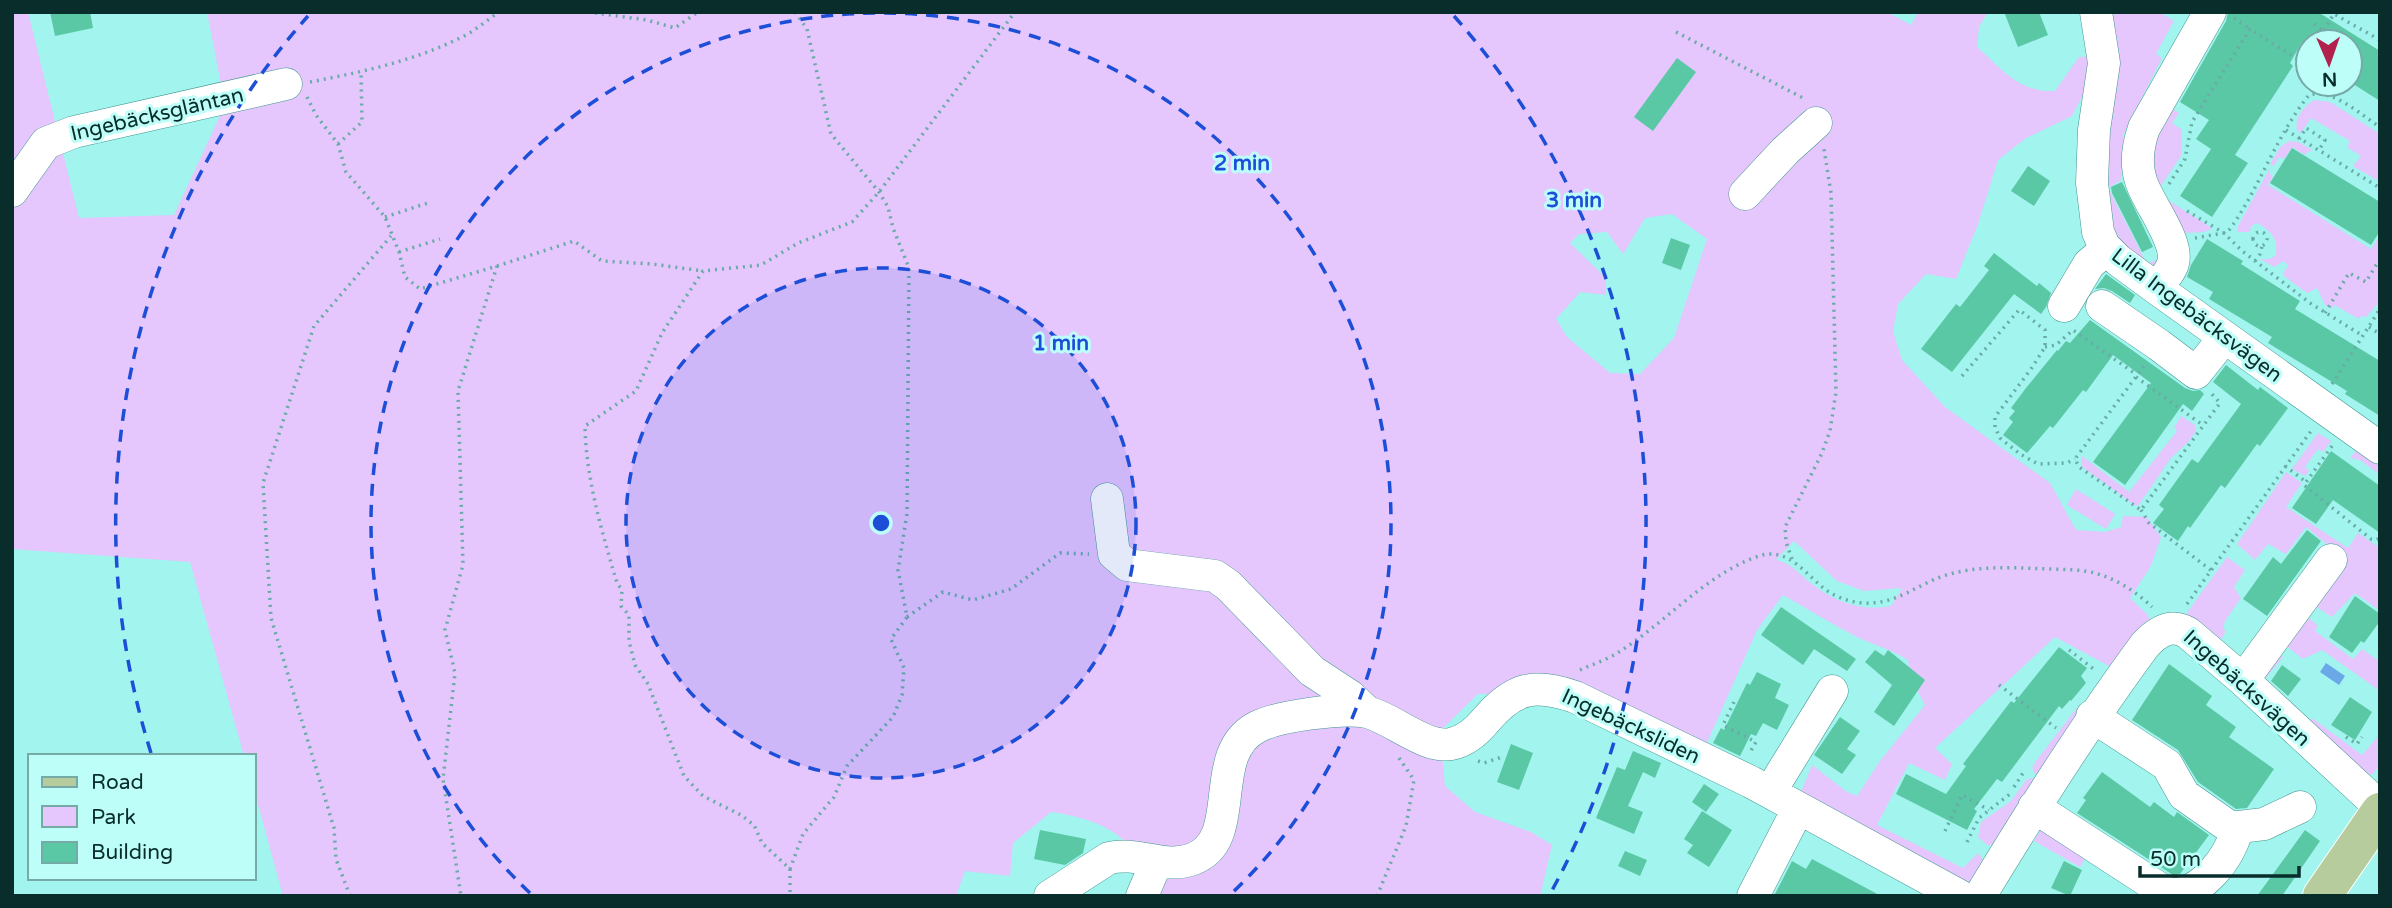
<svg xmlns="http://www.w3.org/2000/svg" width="2392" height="908" font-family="'Varela Round',sans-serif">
	<rect width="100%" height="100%" fill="#a2f4ee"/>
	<path fill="#e5c6fd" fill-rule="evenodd" d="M12,12H28L79,218L174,215L225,105L207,12H1887L1911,25L1918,12H1988L1979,27L1977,47C2003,70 2018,92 2055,91L2079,57L2105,55L2095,12H2160L2174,21L2156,54L2162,58L2123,135L2125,160L2120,181L2108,188L2147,264L2165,256L2161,268L2152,271L2147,269C2139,263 2129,256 2122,249C2088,216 2096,159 2102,117C2103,106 2107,95 2108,85L2085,91L2072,116L2026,138L1998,160L1978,224L1956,279L1926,274L1898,304L1893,331L1902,360L1945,407L2050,483L2076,530L2105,532L2121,527L2123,516L2147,517L2161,537L2151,566L2130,598L2147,614L2151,621L2093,699L2089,700L2111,667L2055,637L1935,748L1952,764L1945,780L1909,763L1877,825L1963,868L1978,853L1984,861L1985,868C1976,885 1963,886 1945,880L1798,799L1812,765L1847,792L1857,796L1880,761L1925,705L1910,677L1908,660C1891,649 1874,645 1857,637C1832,624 1808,609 1783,595L1757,630L1706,745L1737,760L1735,765L1695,750L1575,693L1478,694L1440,731L1445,786L1475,812L1531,832L1552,845L1540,896H1152C1141,838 1105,820 1051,812L1013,843L1010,876L965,871L956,896H283L254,790V756H244L190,562L12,549ZM1672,214L1707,239L1674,338L1640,374L1610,373L1567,337L1556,319L1580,292L1606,295V278L1570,243L1579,234L1607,232L1623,254L1645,218ZM1794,541L1837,581L1864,591L1902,588L1891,606C1860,612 1832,601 1808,581C1798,572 1789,562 1776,560Z
		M2314,100L2330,102L2380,134V182L2353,166L2361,156L2347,147L2350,141L2311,118L2301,133L2297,130C2294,118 2304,106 2314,100Z
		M2171,108L2179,113L2172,123L2182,130L2181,156L2160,187L2146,155Z
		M2289,141L2298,142L2311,149V152L2308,151L2305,155L2292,147L2284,159L2279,157L2274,166L2270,164L2281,146Z
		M2270,168V174L2273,176L2268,185L2371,249L2380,235V301L2366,317L2361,316L2359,319L2334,305L2332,309L2325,305L2317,288L2307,293L2284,276L2283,273L2288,266L2284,261L2274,267L2260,259H2269L2275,256C2280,240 2270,230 2257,223L2251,226L2250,232H2237L2238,226Z
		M2166,199L2212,228C2205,234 2192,232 2182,233Z
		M2181,416L2195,425L2196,431L2189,441L2171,458L2138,506L2134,505L2081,466L2082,456L2129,492L2177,431L2174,428Z
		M2318,433L2331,441L2323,452L2318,449L2305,467L2309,471L2305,476L2292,469Z
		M2358,448L2380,465V475L2360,460L2350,458Z
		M2286,472L2302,483L2286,507L2348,548L2358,533L2380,548V611L2355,593L2332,617L2307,601L2340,555L2306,527L2286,554L2268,544L2255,560L2237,544Z
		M2076,489L2115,514L2106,529L2067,505Z
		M2227,557L2245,570L2234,587L2241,598L2225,621L2223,629L2226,631L2219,643L2184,617Z
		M2310,619L2318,626L2315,631L2353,659L2362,649L2380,662V691L2322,650L2303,659L2286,646L2279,654L2283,657L2264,680L2298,711L2259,680L2290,622Z
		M2080,707L2086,709L2041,777L2035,774L2032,768L2036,761L2076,709Z
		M2312,718L2362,755L2380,734V765L2373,774L2363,776L2309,722Z
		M2032,778L2035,780L1994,845H1987L1978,837L1981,822L2011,801L2026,780Z
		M2045,823L2089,851L2080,867L2034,841Z"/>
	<path fill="#6aa8e7" d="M2326,663L2345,676L2339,685L2320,672Z"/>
	<path fill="#5bc8a5" d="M50,12H90L93,28L55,36Z
		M2004,12H2039L2048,35L2018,47Z
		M2228,12H2318L2380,51V101L2350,82V42H2302L2290,63L2293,66L2235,155L2248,163L2212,217L2180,196L2211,149L2196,139L2209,120L2180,102L2226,21Z
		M1677,58L1696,72L1653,131L1634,117Z
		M2292,148L2380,202V231L2371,245L2270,183Z
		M2028,166L2050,181L2034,206L2011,191Z
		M2122,182L2153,247L2142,252L2112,193L2111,187Z
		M1671,238L1690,245L1681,270L1662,263Z
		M2207,239L2243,261L2241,264L2300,301L2295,309L2380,361V416L2345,394L2347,391L2268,343L2272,337L2209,299L2213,292L2187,277L2191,265Z
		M1994,253L2037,286L2039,283L2051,293L2046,307L2041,314L2014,294L1952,372L1921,349L1956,304L1960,307L1989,270L1984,266Z
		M2106,274L2135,295L2130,303L2112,291L2104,288L2095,289Z
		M2090,320L2185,388L2193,391L2200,390L2204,394L2192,411L2183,404L2125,485L2093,462L2151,383L2113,355L2086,392L2083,390L2053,428L2050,426L2027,453L2003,435L2013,422L2009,418L2015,411L2011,408L2026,388L2057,350L2058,351L2066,341L2070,343Z
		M2226,365L2258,390L2260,387L2288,408L2260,446L2257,444L2225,488L2221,485L2190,528L2188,526L2178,541L2153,523L2164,509L2159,505L2192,459L2198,463L2241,404L2213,382Z
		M2331,451L2380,486V533L2333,500L2316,524L2292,508Z
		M2307,530L2321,541L2267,616L2243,599L2273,557L2281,564Z
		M2355,596L2380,614V621L2364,643L2361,641L2352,653L2329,637Z
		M1781,607L1856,659L1847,671L1814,649L1803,665L1761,635Z
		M2059,647L2087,668L2081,676L2086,683L2071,701L2070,700L2062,709L2059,706L2002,782L1997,779L1974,809L1977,811L1967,830L1896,794L1906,774L1946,794L1966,766L1963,764L2011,701L2014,703Z
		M1875,650L1884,656L1888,650L1925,680L1894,726L1874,712L1892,685L1865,662Z
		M2169,664L2212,696L2206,705L2236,727L2229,737L2274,769L2247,808L2236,809L2198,782L2178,750L2132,720Z
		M2282,665L2301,679L2288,696L2271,681Z
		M1757,672L1781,684L1775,698L1789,705L1777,730L1763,723L1756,736L1751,734L1740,756L1713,743L1721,728L1724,730L1747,683L1750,685Z
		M2350,697L2372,712L2355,740L2331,725Z
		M1840,717L1860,731L1847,749L1856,755L1842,774L1814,755Z
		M1511,744L1533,753L1519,790L1497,782Z
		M1633,751L1661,763L1655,778L1643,772L1628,806L1643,812L1634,834L1596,818L1617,767L1625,770Z
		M2102,772L2150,807L2154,802L2174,817L2177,812L2209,835L2180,874L2173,875L2077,813L2086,800L2083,798Z
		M1704,784L1719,794L1706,812L1692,802Z
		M1702,811L1732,830L1709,867L1687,853L1693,845L1684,839Z
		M1040,830L1086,839L1083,853L1065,865L1034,859Z
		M2305,830L2320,841L2282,896H2257Z
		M1625,851L1647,860L1640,876L1618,866Z
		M1812,859L1881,896H1774L1792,861L1806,869Z
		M2064,861L2082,870L2070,896L2051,888Z"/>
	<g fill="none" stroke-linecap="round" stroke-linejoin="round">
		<defs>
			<path id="minor" d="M2096,12L2104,63L2094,130L2092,183L2098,232L2104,246L2118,260L2156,288L2380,448
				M12,191L46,143L74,132L286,84
				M1745,194L1785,151L1816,123
				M2156,288C2161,282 2169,274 2172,266C2182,244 2148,204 2141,181C2135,163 2138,145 2144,128L2210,12
				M2064,306L2089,264L2107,249
				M2102,306L2159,345L2196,373L2224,338
				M1107,499L1114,554L1127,565L1215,576L1228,585L1312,671L1350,696L1367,712
				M2243,680L2331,560
				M2092,716L2167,765L2184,795L2231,828L2264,824L2300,807
				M1770,792L1832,691
				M2034,807L2168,894C2201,897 2230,857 2237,829
				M1050,896L1109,858C1138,851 1165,870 1193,859C1245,839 1205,754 1257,727C1278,716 1344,707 1367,712C1392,718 1425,749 1451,744C1466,741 1477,731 1486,720C1514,687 1535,683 1575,697L1751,782L1960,896
				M1142,896L1157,861
				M1753,896L1798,809
				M1980,896C2032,810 2085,726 2145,645C2158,631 2171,623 2188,633L2243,680L2380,807"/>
			<path id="major" d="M2322,896L2380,812"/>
		</defs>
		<use href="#minor" stroke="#429590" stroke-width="33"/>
		<use href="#major" stroke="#fff" stroke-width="40"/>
		<path stroke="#69aba6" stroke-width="3.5" stroke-dasharray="2 5" stroke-linecap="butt" d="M588,12L647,20L675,28L698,12
			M795,12L807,29L831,134L879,192L888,207L893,228L909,268L907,514L898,570L907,617L891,639L904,668L902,695L893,717L847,766L834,797L803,834L790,869L762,843L754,825L741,815L703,796L684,776L648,684L635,665L629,641V615L621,606L622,590L617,583C602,532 586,479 585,426L636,391L662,333L703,271L761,265L798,243L852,222L879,192L1015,12
			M2234,18L2250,29
			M2314,24L2323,31
			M1676,32L1805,99
			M2316,42L2334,14L2380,40
			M2305,64L2308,55
			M310,82C362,72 414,61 462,37C475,31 487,20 499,12
			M307,97L316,115L338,144L346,172L385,217L399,252L405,277L420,289L497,266L458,391L463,565L445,630L455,673L443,779L461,896
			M2286,130L2380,188
			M2299,139L2306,128L2325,140L2319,150
			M338,144L362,122L361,72
			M2169,184L2185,159L2192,122L2250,29L2305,64L2308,70
			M2187,211L2224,233L2241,250L2310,303L2363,336
			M385,217L431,202
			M2253 239a7 7 0 1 1 14 0a7 7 0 1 1-14 0Z
			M2195,238L2224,233L2230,229C2260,187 2276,136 2309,95C2333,88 2361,115 2380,127
			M399,252L440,239
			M2255,261L2260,254L2262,246
			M497,266L574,241L602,261L652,264L703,271
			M2325,313L2349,273L2366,282L2378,262
			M2369,327L2380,334
			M2045,347L2056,345L2073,330L2137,375
			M2144,366L2075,459L2079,467L2141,510L2220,403L2210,392
			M1962,376L2019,310L2022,312L2045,330V347L2031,369L1995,417V427L2000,438L2020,454L2038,464L2067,463L2075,459
			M2136,377L2204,426
			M2332,384L2380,309
			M2332,446L2304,485L2371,539L2376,540L2380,538
			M2285,466L2306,482
			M2141,510L2149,523L2212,571
			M1792,559L1786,542L1785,527L1822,453L1830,431L1836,392L1831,193L1824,149
			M2187,604L2311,431
			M907,617L943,592L973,600L1011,589L1060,553L1089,554
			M2069,650L2095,670
			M1580,670C1591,665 1603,661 1614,655C1663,626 1705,574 1759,556C1788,546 1806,575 1826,590C1839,599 1856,604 1871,603C1901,602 1922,581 1950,574C1983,565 2017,568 2051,569C2067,570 2083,569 2098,574C2118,580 2138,593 2152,607
			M1999,685L2056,728
			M1734,702L1723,725L1756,742L1750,752
			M2346,737L2357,744L2362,737
			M1478,761L1484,763L1502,757
			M2014,787L2025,770
			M1945,831L1962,795L1989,810
			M1967,842L1979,818L2010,794
			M790,869V896
			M350,896L336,859L334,828L271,618L263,483L314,326L391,236
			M1377,896L1406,826L1414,780L1399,758"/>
		<use href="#minor" stroke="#fff" stroke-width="32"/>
		<use href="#major" stroke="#b6cc9d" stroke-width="38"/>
	</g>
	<circle cx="881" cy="523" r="255" fill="#1d4ed8" fill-opacity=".12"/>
	<g fill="none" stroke="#1d4ed8" stroke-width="3.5" stroke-dasharray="12 9">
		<circle cx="881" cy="523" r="255"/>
		<path d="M530 893A510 510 0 1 1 1232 893"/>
		<path d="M151 753A765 765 0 0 1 308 16M1454 16A765 765 0 0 1 1550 894"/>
	</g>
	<g text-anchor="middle" stroke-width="6" stroke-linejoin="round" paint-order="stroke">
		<g font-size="21" fill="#082d2b" stroke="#befef9">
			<text transform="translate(157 114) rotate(-13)" y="7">Ingebäcksgläntan</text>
			<text transform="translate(2197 315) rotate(37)" y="7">Lilla Ingebäcksvägen</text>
			<text transform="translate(2247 688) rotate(42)" y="7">Ingebäcksvägen</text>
			<text transform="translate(1631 726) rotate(25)" y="7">Ingebäcksliden</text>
		</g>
	</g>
	<circle cx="881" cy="523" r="10" fill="#1d4ed8" stroke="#befef9" stroke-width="3.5"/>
	<g font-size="21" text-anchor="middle" font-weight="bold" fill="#1d4ed8" stroke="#befef9" stroke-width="6" stroke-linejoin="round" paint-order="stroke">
		<text x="1242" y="170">2 min</text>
		<text x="1574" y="207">3 min</text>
		<text x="1061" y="350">1 min</text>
	</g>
	<rect width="2392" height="908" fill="none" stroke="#082d2b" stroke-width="28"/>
	<rect x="28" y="754" width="228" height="126" fill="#befef9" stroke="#75aaa7" stroke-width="2"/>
	<rect x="42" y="777" width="35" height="10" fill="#b6cc9d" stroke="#75aaa7" stroke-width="2"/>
	<text x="91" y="789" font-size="21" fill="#082d2b">Road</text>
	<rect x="42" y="806" width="35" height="21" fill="#e5c6fd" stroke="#75aaa7" stroke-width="2"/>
	<text x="91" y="824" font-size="21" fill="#082d2b">Park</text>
	<rect x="42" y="842" width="35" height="21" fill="#5bc8a5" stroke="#75aaa7" stroke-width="2"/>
	<text x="91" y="859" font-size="21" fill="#082d2b">Building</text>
	<g transform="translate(2329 63) rotate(178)"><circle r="33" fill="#befef9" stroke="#75aaa7" stroke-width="2"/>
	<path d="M0-5L12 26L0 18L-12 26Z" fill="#b2214d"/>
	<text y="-10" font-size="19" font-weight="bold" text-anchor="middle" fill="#082d2b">N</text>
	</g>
	<path d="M2140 866v10h159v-10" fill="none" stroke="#082d2b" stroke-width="3.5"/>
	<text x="2150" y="866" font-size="21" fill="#082d2b" stroke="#befef9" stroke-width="5" paint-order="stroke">50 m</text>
</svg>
